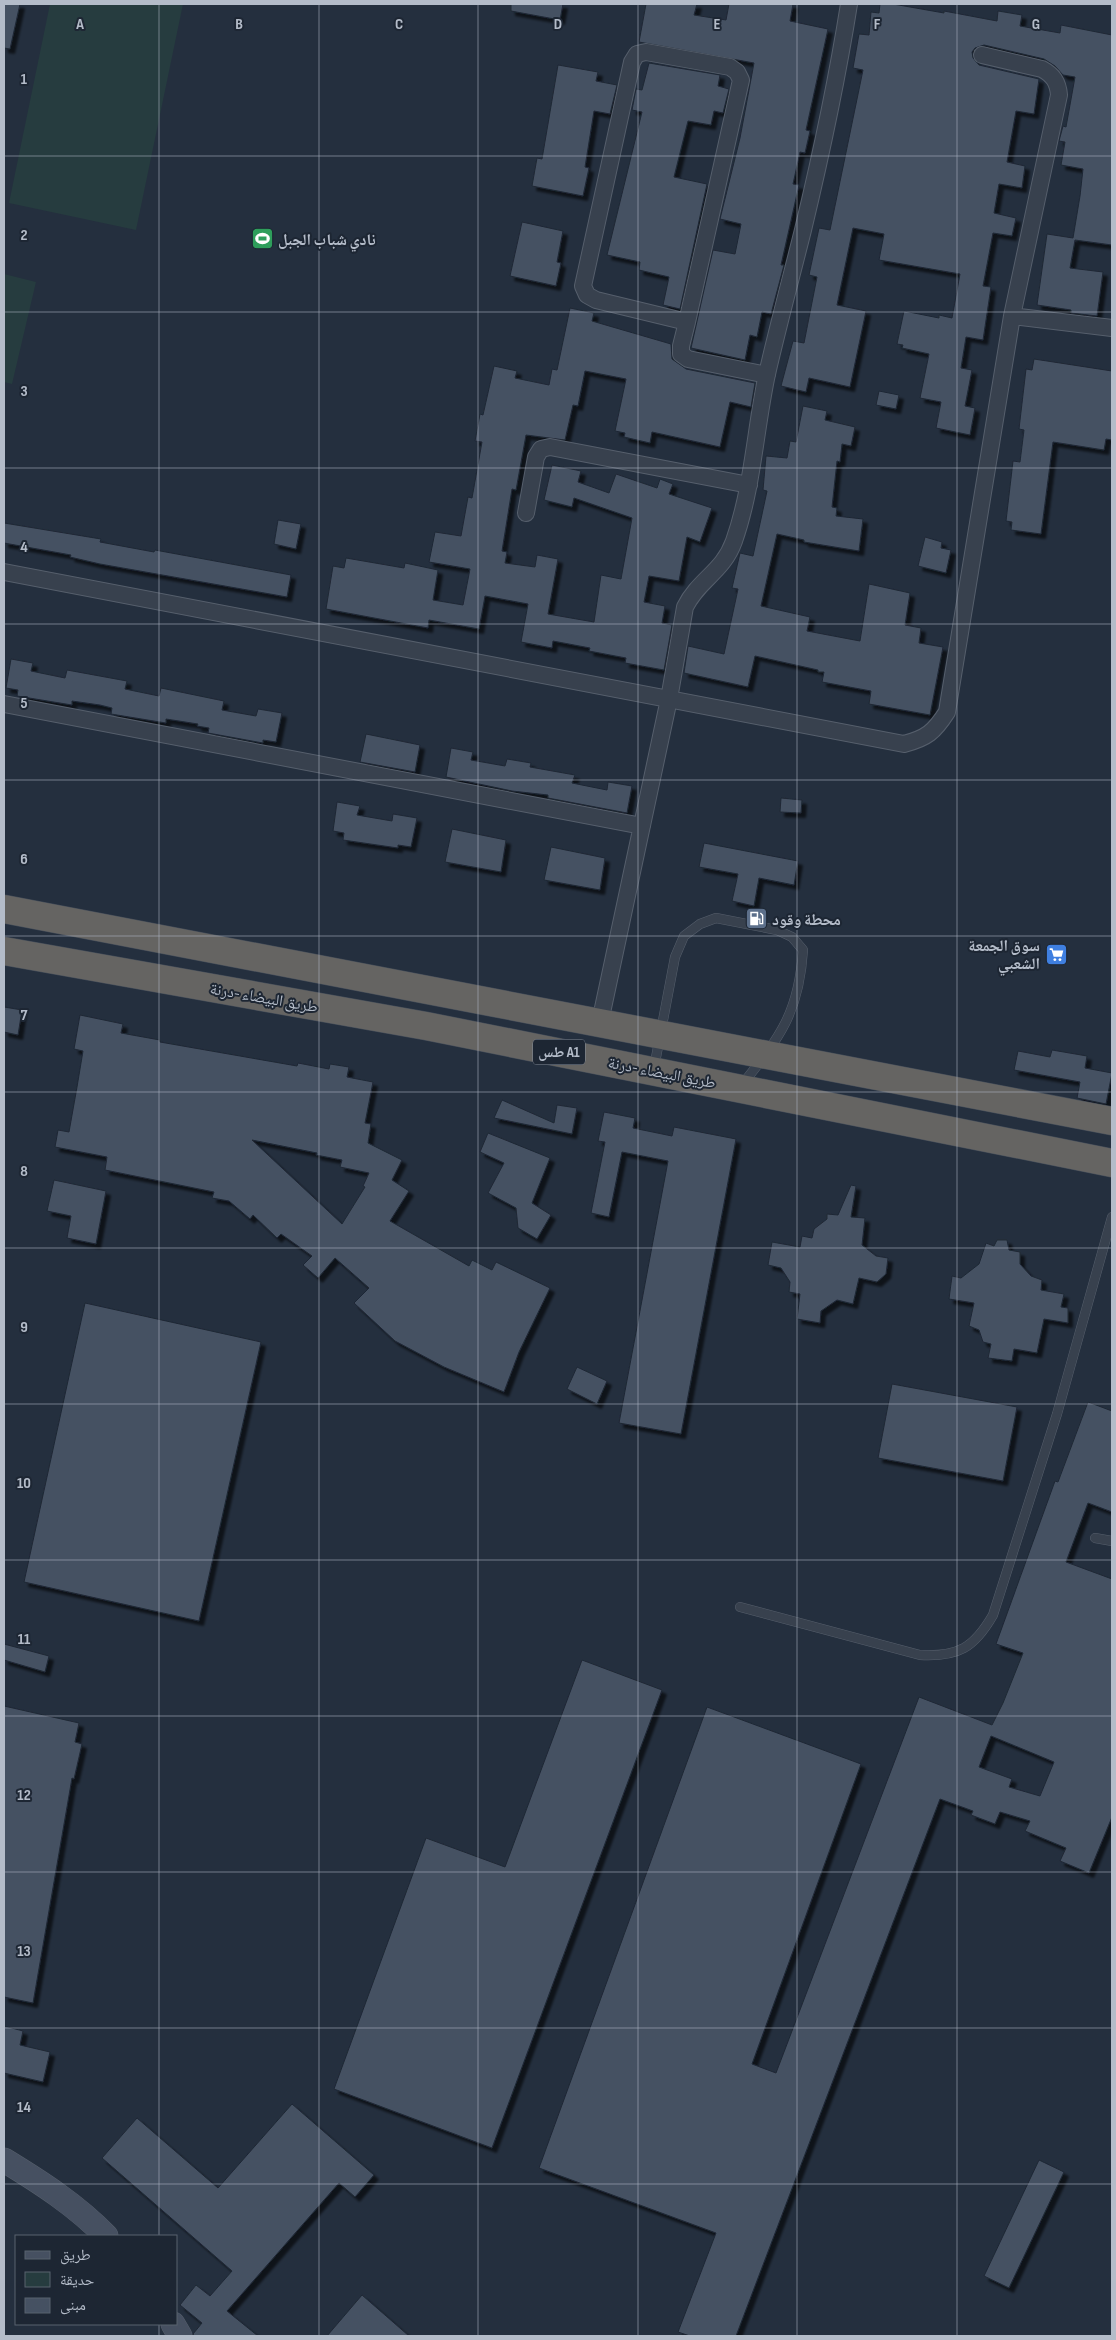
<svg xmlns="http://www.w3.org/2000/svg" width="1116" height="2340" font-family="'Sofia Sans Condensed','Noto Naskh Arabic',sans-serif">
	<defs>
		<filter id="shadow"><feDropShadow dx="4.5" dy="4.5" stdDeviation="1" flood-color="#0009"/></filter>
	</defs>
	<rect width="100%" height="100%" fill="#242f3e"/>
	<path fill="#263c3f" d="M50,4H183L136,230L9,203Z
		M4,274L36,282L12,384L4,382Z"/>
	<path fill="#455162" stroke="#1f2835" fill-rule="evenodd" filter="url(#shadow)" d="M4,4H20L10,49L4,48Z
		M511,4H563L560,20L511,11Z
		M646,4H697L694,15L726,20L729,4H793L790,21L828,29L806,130L810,131L805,153L800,152L793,184L799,185L781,265H784L771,314L762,312L757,337L750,335L745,360L691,348L713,250L735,254L741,224L720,219L740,138L754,63L639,42Z
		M880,4H893L944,13V11L997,21L998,11L1022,15L1020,26L1060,33L1061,25L1112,35V245L1075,240L1070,268L1103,272L1097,316L1071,313V310L1037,305L1047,234L1073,238L1080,196L1083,169L1061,165L1065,142L1059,141L1063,126L1066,127L1075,77L1063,75L1055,66L1044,59L984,45L975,48L972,52L973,58L979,65L1039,79L1034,114L1016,111L1007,162L1025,166L1022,188L999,184L994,213L1016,218L1012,236L993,233L983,286L991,287L983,340L966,337L961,368L972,370L965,406L975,408L970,435L936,428L941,402L920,398L929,354L902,348L903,345L897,344L904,311L939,318V315L952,318L960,274L879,260L884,234L853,228L837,305L866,311L850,387L809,378L806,392L781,386L793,341L804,343L817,277L809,275L819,228L830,230L863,70L853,68L859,34L869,35L871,12L879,13Z
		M649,63L720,75L718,86L729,89L723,113L714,111L711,125L688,121L674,177L707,184L680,309L663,305L669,277L639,270L640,262L607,255L642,112L632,110L636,89L642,90Z
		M558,65L598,72L596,81L617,85L610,114L594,111L585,167L589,168L583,196L532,186L537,158L542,159Z
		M522,222L563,231L557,262L561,263L556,286L510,276Z
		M570,308L594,313L592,321L671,344L672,359L686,369L755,383L751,407L730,402L720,447L652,432L650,443L624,437L625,433L615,431L626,379L585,371L578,406L573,405L565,440L526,435L516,490L512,489L502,551L507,552L505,563L535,567L537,555L558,559L548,614L594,622L601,575L621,579L632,518L574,498L572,507L544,500L552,465L581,471L578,482L609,493L616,474L657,488L660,479L673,484L669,494L712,508L700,542L687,537L679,581L649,576L644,602L665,606L662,623L672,625L664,670L625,663L626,658L589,651L590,648L553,641L552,648L521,642L528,604L485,596L479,629L429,620L428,628L326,609L333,566L344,568L346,558L404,568L405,563L438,570L433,600L463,605L470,569L429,562L435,532L461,536L468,497L472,498L482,442L475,441L480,414L483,415L494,366L517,371L515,378L549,385L552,369L557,370Z
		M1034,359L1112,371V440L1106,439L1104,450L1053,442L1041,534L1011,530L1012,522L1006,521L1013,461L1020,462L1024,430L1019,429L1026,369L1032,370Z
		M879,391L899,395L896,409L876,405Z
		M803,406L827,411L825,420L855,427L851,446L842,444L840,462L837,461L832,507L837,508L836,516L863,519L859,551L804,542V540L777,534L761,606L810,617L807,631L860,641L869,584L910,593L905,625L921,628L919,643L943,647L930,715L869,704L871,691L822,682L824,672H818V670L755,656L748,687L684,673L688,646L724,654L738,589L732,588L740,553L753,556L767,491L763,490L766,456L787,458L790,441L796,442Z
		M278,520L301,524L296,549L274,544Z
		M4,523L101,539L100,542L154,552L155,550L291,575L287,597L100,564L70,557L71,555L4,543Z
		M925,537L942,542L941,548L951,550L946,573L918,566Z
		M11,659L33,663L31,671L65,678L67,670L127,681L125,689L159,696L161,688L224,701L222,710L256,716L258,709L282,713L276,742L263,740V743L208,733L209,728L197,726L198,724L166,719V723L111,714L112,708L100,705L72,701V705L17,696L18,690L6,688Z
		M366,734L420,745L415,772L360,762Z
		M451,748L473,752L471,760L505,766L507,759L531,763L530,767L575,775L572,783L607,790L608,782L632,786L627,813L548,798V795L512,791L446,777Z
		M781,798L802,800L801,813L780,812Z
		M337,802L360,806L357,815L392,821L393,814L417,818L411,847L398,845V848L343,840L344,833L333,831Z
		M452,829L506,840L501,872L445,862Z
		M704,843L798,861L794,885L759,878L754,906L732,901L738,874L699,867Z
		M551,847L605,858L600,890L544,880Z
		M4,1007L22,1010L18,1035L4,1032Z
		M80,1015L123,1024L121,1033L160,1040V1042L297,1066L298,1063L329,1069L330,1064L349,1067L347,1077L373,1082L365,1123L371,1124L368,1143L402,1160L392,1180L409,1191L390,1221L469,1266L472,1260L492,1270L496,1262L550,1288L519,1352L504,1392L444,1367L395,1341L354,1303L369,1288L335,1258L318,1278L303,1265L312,1256L281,1234L277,1238L253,1215L250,1219L229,1201L212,1198L214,1192L105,1170L107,1157L55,1147L58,1130L69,1132L77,1087L83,1051L74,1049ZM252,1140L317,1153L316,1155L342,1160L340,1167L369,1173L363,1186L365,1187L342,1224Z
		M1052,1050L1087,1056L1085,1068L1112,1073L1106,1104L1077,1098L1080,1082L1014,1070L1018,1051L1050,1057Z
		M502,1100L554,1123L557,1105L577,1108L572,1134L494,1118Z
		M604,1112L635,1118L633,1128L672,1136L674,1127L736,1139L681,1434L619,1423L668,1161L622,1152L609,1217L591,1213L605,1142L598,1141Z
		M488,1133L550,1158L532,1203L551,1215L537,1239L518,1228L516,1208L488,1193L504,1163L480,1152Z
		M54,1180L106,1191L96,1244L67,1238L71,1216L47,1211Z
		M851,1185L856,1186L851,1217L865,1218L862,1245L876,1256L888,1258L886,1274L877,1282L859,1278L853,1304L837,1300L821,1311L820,1323L797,1319L800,1294L789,1292L790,1282L781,1268L768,1265L772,1242L800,1247L802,1236L812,1238L814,1229L827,1219V1214L838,1215Z
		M997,1240H1007L1009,1250L1020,1252V1264L1031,1276L1042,1280L1041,1290L1064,1294L1061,1307L1068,1308V1323L1044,1319L1037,1353L1014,1349L1012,1361L988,1358L991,1344L983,1342L979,1330L969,1326L974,1303L949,1299L952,1276L961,1278L979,1264L986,1243L994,1246Z
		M85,1303L261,1342L199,1621L24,1582Z
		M577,1367L607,1381L597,1404L567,1389Z
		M892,1384L1017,1407L1003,1481L878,1458Z
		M1088,1402L1112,1411V1512L1088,1503L1066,1562L1112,1579V1817L1089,1873L1060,1861L1066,1848L1025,1831L1030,1821L1000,1812L995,1824L971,1815L973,1811L940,1799L736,2336H690L678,2332L716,2233L539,2168L707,1707L861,1764L752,2064L776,2073L919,1697L992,1725L1003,1703L1023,1653L996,1644L1055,1481L1058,1482ZM991,1736L1054,1762L1040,1796L1009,1787L1012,1779L979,1767Z
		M4,1644L49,1656L45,1672L4,1660Z
		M582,1660L662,1690L492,2148L334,2089L426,1838L505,1867Z
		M4,1706L79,1723L75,1742L82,1744L74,1779L72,1778L33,2003L4,1997Z
		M4,2026L23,2031L20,2045L50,2052L43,2082L4,2073Z
		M292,2104L374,2175L355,2197L339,2183L227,2311L258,2336H194L193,2334L202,2323L180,2305L196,2285L210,2296L232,2271L102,2158L137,2118L218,2188Z
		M1039,2160L1064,2172L1009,2288L984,2276Z
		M362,2295L409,2336H327Z"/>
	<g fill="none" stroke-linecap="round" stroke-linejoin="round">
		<defs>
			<path id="service" d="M654,1068L675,957L684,936L700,924L716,918L777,930L792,937L803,950C799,1014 779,1038 741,1086
				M1095,1538L1112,1541
				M740,1607L920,1655C958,1657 974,1648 993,1615L1057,1414L1112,1217"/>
			<path id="minor" d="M1012,316L1112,328
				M687,322L596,300L587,295L583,286L632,62L637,54L646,52L730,67L737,72L741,80L687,322L681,346V354L688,359L767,375
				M526,513L536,457L541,449L550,447L749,485
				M4,572L904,744C927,738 934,732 947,712L1012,316L1059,95C1058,82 1053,75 1042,69L982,55
				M4,704L642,826
				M600,1022L669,699L685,607C699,579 723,572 734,541C753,487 755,430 767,374C778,326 791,278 803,230C821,155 837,80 849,4"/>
			<path id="secondary" d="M4,2160C40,2182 76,2205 106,2236
				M173,2324L180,2336"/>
			<path id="trunk" d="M4,909L1112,1121
				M4,951L426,1026L1112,1163"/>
		</defs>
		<use href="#service" stroke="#565f6c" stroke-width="10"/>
		<use href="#minor" stroke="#565f6c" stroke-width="18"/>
		<use href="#secondary" stroke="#565f6c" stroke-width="25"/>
		<use href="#trunk" stroke="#434c59" stroke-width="29"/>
		<use href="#service" stroke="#38414e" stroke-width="9"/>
		<use href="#minor" stroke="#38414e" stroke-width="16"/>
		<use href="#secondary" stroke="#465061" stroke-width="24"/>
		<use href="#trunk" stroke="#656462" stroke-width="28"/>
	</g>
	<path fill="none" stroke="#b4bcc9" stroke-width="1" stroke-opacity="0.55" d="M159,4V2236M319,4V2336M478,4V2336M638,4V2336M797,4V2336M957,4V2336M4,156H1112M4,312H1112M4,468H1112M4,624H1112M4,780H1112M4,936H1112M4,1092H1112M4,1248H1112M4,1404H1112M4,1560H1112M4,1716H1112M4,1872H1112M4,2028H1112M4,2184H1112M159,2324V2336"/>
	<defs>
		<symbol id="stadium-square" viewBox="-11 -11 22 22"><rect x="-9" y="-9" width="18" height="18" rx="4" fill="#2e9e5b" stroke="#1d2633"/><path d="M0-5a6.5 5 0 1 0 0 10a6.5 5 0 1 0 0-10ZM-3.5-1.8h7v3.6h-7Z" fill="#fff"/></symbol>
		<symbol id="fuel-square" viewBox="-11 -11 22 22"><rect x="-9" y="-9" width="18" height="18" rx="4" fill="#5c6f8a" stroke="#1d2633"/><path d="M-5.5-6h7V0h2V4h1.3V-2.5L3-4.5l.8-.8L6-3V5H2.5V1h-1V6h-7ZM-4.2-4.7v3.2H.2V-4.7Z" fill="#fff"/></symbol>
		<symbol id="supermarket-square" viewBox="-11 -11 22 22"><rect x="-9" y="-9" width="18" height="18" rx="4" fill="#3f7fe0" stroke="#1d2633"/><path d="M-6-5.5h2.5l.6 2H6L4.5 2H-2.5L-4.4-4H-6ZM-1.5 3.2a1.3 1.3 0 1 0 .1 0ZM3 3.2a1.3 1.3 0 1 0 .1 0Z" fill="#fff"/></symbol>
	</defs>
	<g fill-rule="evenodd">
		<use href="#stadium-square" x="250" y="226" width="25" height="25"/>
		<use href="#fuel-square" x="744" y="906" width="25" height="25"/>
		<use href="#supermarket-square" x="1044" y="942" width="25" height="25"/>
	</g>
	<g text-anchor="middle" stroke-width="4" stroke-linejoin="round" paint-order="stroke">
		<rect fill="#1d2633" stroke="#878f9c" stroke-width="1" x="533" y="1039.5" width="52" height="25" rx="4"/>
		<g font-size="15" font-weight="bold" fill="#b4bcc9">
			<text x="559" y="1057">طس A1</text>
		</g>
		<g font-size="16" font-weight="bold" fill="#b4bcc9" stroke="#1d2633" text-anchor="start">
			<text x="278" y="245">نادي شباب الجبل</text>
			<text x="772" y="925">محطة وقود</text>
			<text x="1040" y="951" text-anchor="end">سوق الجمعة<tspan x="1040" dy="18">الشعبي</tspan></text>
		</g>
		<g font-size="16" fill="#b4bcc9" stroke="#1d2633">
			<text transform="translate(264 997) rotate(10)" y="6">طريق البيضاء -درنة</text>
			<text transform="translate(662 1072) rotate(11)" y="6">طريق البيضاء -درنة</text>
		</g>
	</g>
	<g font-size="16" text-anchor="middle" font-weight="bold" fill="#b4bcc9" stroke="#1d2633" stroke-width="4" stroke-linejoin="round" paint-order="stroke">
		<text x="80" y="29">A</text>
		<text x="239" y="29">B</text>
		<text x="399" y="29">C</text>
		<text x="558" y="29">D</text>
		<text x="717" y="29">E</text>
		<text x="877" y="29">F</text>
		<text x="1036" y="29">G</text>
		<text x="24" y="84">1</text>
		<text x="24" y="240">2</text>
		<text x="24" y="396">3</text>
		<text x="24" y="552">4</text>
		<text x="24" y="708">5</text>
		<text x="24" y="864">6</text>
		<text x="24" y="1020">7</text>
		<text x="24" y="1176">8</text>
		<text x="24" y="1332">9</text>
		<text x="24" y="1488">10</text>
		<text x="24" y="1644">11</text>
		<text x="24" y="1800">12</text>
		<text x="24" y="1956">13</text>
		<text x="24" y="2112">14</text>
	</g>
	<rect width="1116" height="2340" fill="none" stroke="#b4bcc9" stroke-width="10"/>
	<rect x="15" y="2235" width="162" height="90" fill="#1d2633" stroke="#59626f"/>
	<rect x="25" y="2251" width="25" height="8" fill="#465061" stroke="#59626f"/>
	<text x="60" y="2260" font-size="15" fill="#b4bcc9">طريق</text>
	<rect x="25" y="2272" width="25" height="15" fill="#263c3f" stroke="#59626f"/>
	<text x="60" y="2285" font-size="15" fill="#b4bcc9">حديقة</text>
	<rect x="25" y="2298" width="25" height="15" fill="#455162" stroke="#59626f"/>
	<text x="60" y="2310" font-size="15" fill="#b4bcc9">مبنى</text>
</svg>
